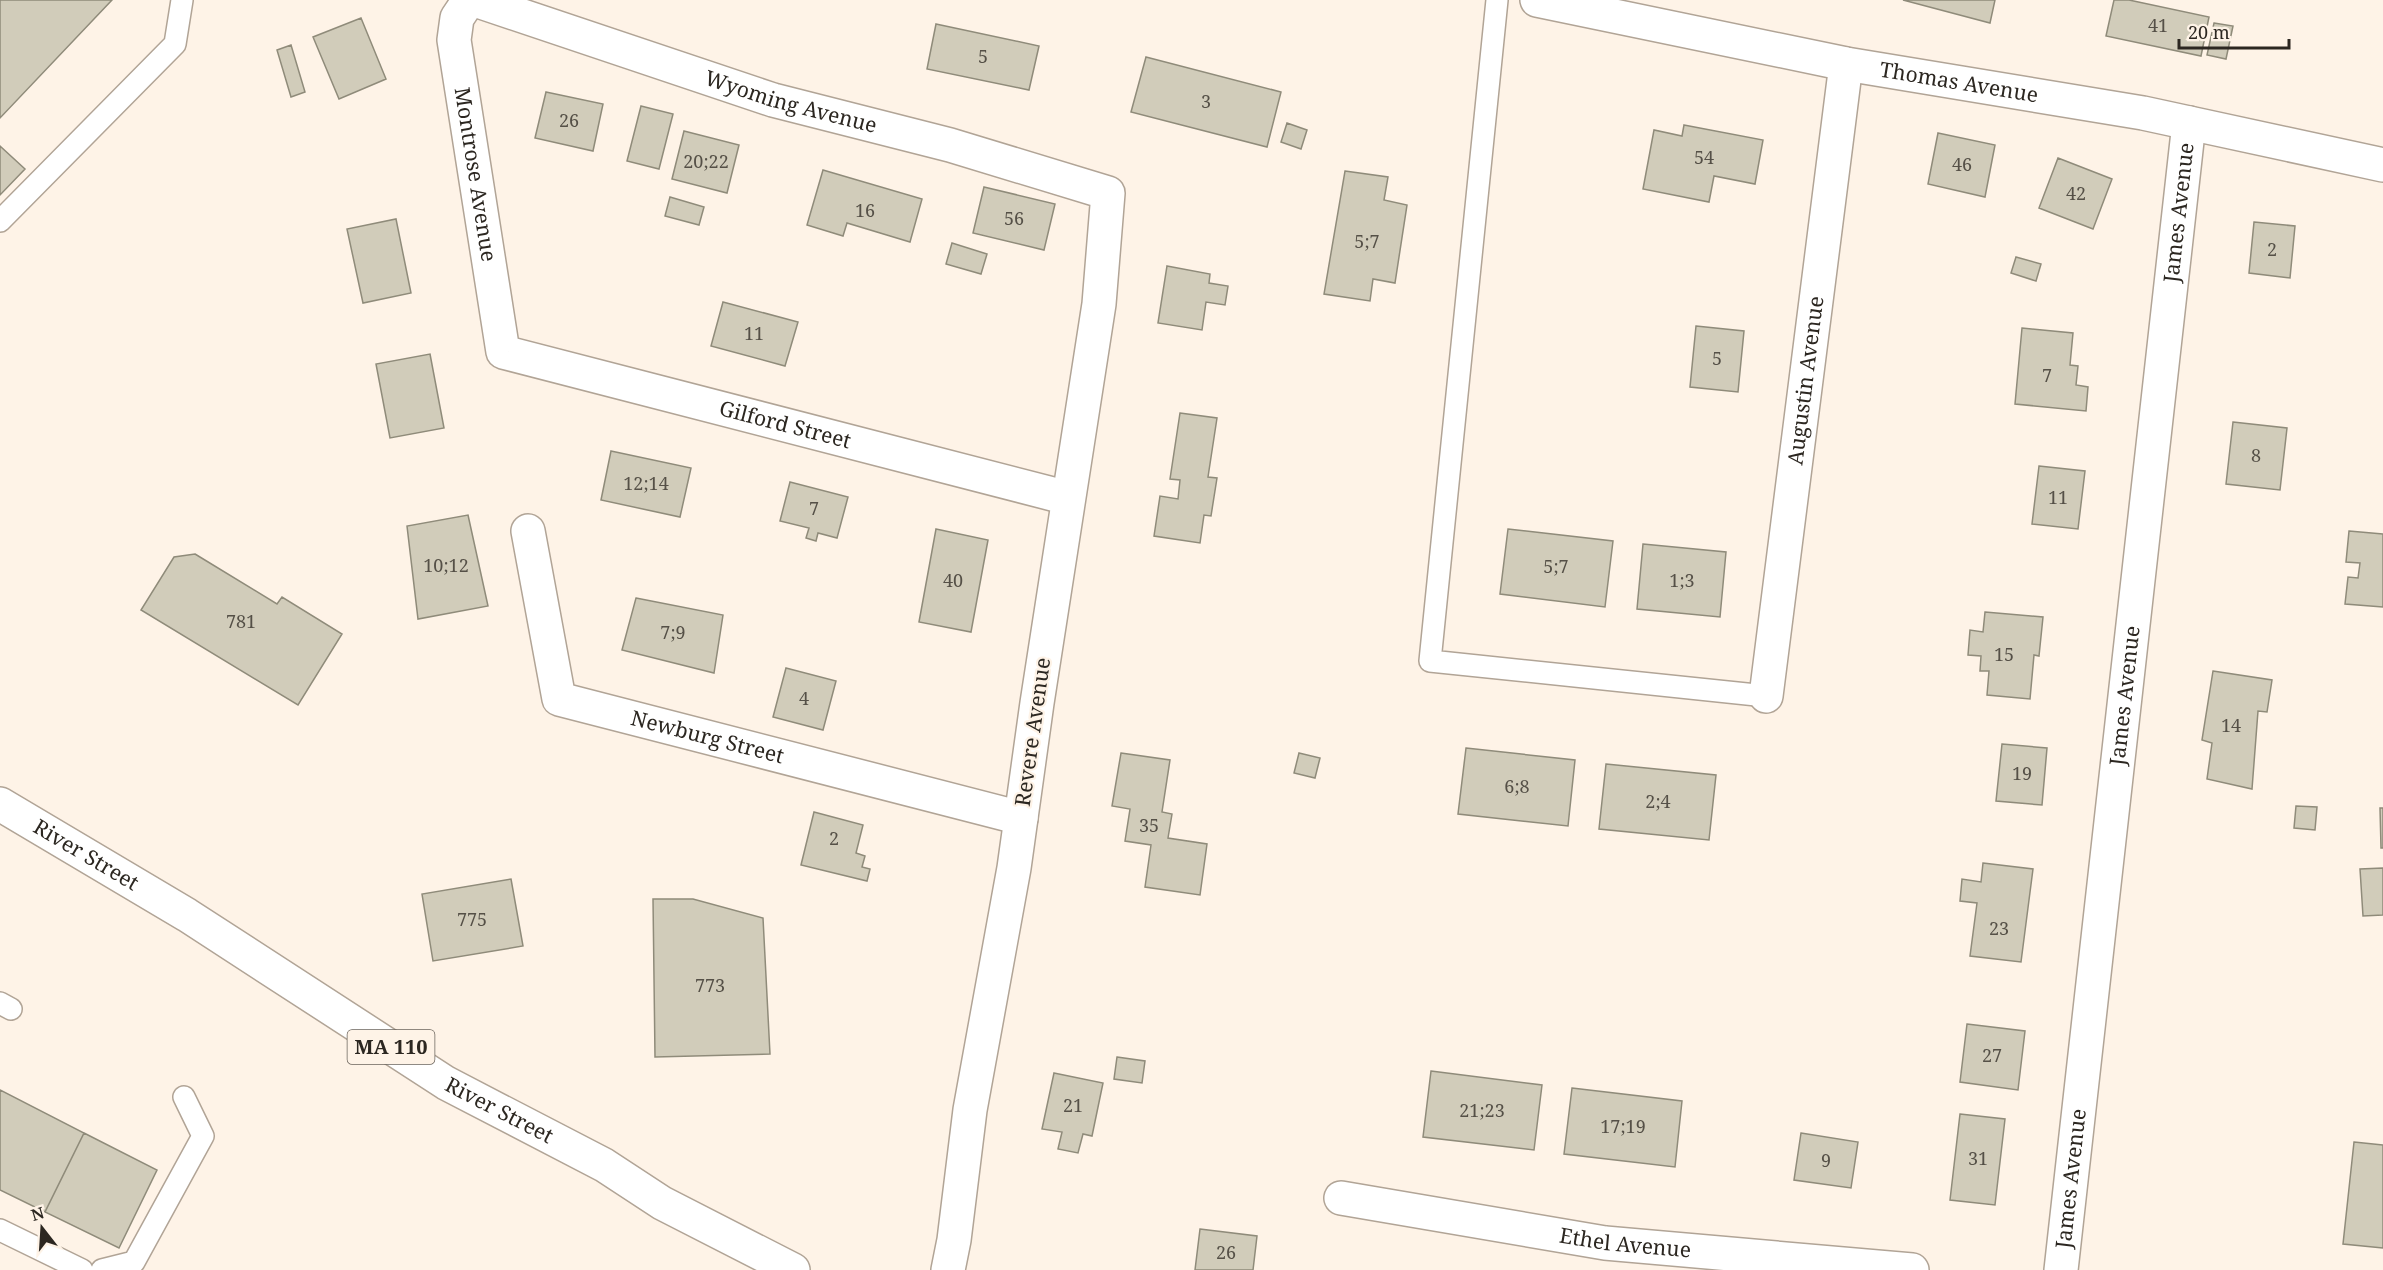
<svg xmlns="http://www.w3.org/2000/svg" width="2383" height="1270" font-family="'Noto Serif',serif">
	<rect width="100%" height="100%" fill="#fef3e7"/>
	<path fill="#d1ccba" stroke="#8f8b7a" stroke-width="1.5" d="M0,0H112L0,118Z
		M1903,0H1995L1990,23Z
		M2114,0H2129L2209,17L2201,56L2106,36Z
		M361,18L386,79L339,99L313,37Z
		M2214,23L2233,26L2226,59L2207,55Z
		M936,24L1039,46L1029,90L927,69Z
		M291,45L305,92L291,97L277,50Z
		M1146,57L1281,92L1267,147L1131,112Z
		M546,92L603,104L593,151L535,138Z
		M641,106L673,114L659,169L627,161Z
		M1287,123L1307,130L1301,149L1281,142Z
		M1684,125L1763,140L1755,184L1714,176L1709,202L1643,189L1654,130L1682,136Z
		M684,131L739,145L727,193L672,179Z
		M1938,133L1995,145L1985,197L1928,184Z
		M0,146L25,169L0,195Z
		M2058,158L2112,179L2093,229L2039,208Z
		M823,170L922,199L910,242L847,223L843,236L807,225Z
		M1345,171L1388,177L1384,200L1407,205L1395,283L1373,279L1370,301L1324,294Z
		M984,187L1055,204L1044,250L973,233Z
		M670,197L704,207L699,225L665,216Z
		M396,219L411,293L363,303L347,229Z
		M2254,222L2295,226L2290,278L2249,273Z
		M952,243L987,254L981,274L946,264Z
		M2016,257L2041,264L2036,281L2011,273Z
		M1167,266L1210,274L1209,283L1228,286L1225,305L1206,302L1202,330L1158,323Z
		M723,302L798,322L785,366L711,346Z
		M1696,326L1744,331L1738,392L1690,387Z
		M2022,328L2073,333L2070,365L2078,366L2076,385L2088,387L2086,411L2015,404Z
		M430,354L444,428L390,438L376,364Z
		M1180,413L1217,418L1208,477L1217,478L1211,516L1204,515L1200,543L1154,536L1160,496L1178,499L1180,480L1170,479Z
		M2233,422L2287,428L2280,490L2226,484Z
		M611,451L691,468L680,517L601,500Z
		M2039,466L2085,471L2078,529L2032,524Z
		M790,482L848,497L837,538L818,533L816,541L806,538L809,528L780,521Z
		M468,515L488,606L418,619L407,526Z
		M936,529L988,540L971,632L919,622Z
		M1508,529L1613,541L1605,607L1500,594Z
		M2349,531L2383,534V607L2345,604L2348,577L2358,578L2360,563L2346,562Z
		M1643,544L1726,552L1720,617L1637,609Z
		M195,554L277,604L282,597L342,634L298,705L141,610L174,557Z
		M636,598L723,615L714,673L622,650Z
		M1985,612L2043,617L2039,656L2034,655L2030,699L1987,695L1989,671H1980L1981,656L1968,655L1970,630L1983,632Z
		M786,668L836,681L823,730L773,717Z
		M2213,671L2272,680L2267,712L2258,711L2252,789L2207,779L2212,743L2202,740Z
		M2002,744L2047,748L2042,805L1996,801Z
		M1466,748L1575,760L1568,826L1458,814Z
		M1121,753L1170,760L1162,812L1172,814L1168,838L1207,844L1200,895L1145,887L1151,845L1125,841L1130,809L1112,806Z
		M1299,753L1320,758L1315,778L1294,773Z
		M1606,764L1716,775L1709,840L1599,829Z
		M2296,806L2317,807L2315,830L2294,828Z
		M2380,808H2383V848H2381Z
		M814,812L863,825L856,853L865,856L862,867L870,869L867,881L801,865Z
		M1983,863L2033,869L2021,962L1970,956L1977,903L1960,901L1962,879L1981,882Z
		M2383,868V915L2363,916L2360,869Z
		M511,879L523,946L433,961L422,894Z
		M653,899H693L763,918L770,1054L655,1057Z
		M1967,1024L2025,1031L2018,1090L1960,1082Z
		M1117,1057L1145,1061L1142,1083L1114,1079Z
		M1431,1071L1542,1085L1534,1150L1423,1137Z
		M1054,1073L1103,1083L1092,1136L1083,1134L1078,1153L1058,1149L1062,1132L1042,1129Z
		M1572,1088L1682,1101L1675,1167L1564,1154Z
		M0,1090L84,1133L45,1212L0,1190Z
		M1960,1114L2005,1119L1995,1205L1950,1200Z
		M84,1133L157,1170L119,1248L45,1212Z
		M1801,1133L1858,1142L1851,1188L1794,1180Z
		M2354,1142L2383,1145V1248L2343,1244Z
		M1200,1229L1257,1236L1253,1270H1195Z"/>
	<g fill="none" stroke-linecap="round" stroke-linejoin="round">
		<defs>
			<path id="lane" d="M1497,0L1430,661L1766,696
				M0,221L175,44L182,0
				M0,1003L11,1009
				M0,1230L82,1270
				M102,1270L134,1262L203,1136L184,1097"/>
			<g id="street">
				<path id="s1" d="M469,0L457,18L454,40L503,352L1068,498"/>
				<path id="s2" d="M475,0L773,100L950,145L1108,193L1099,304L1037,703L1014,868L970,1110L954,1240L948,1270"/>
				<path id="s3" d="M1537,0L1846,64L2143,113L2383,165"/>
				<path id="s4" d="M528,531L559,699L1021,818"/>
				<path id="s5" d="M1766,696L1846,64"/>
				<path id="s6" d="M1341,1198L1605,1243L1912,1270"/>
				<path id="s7" d="M2061,1270L2189,123"/>
			</g>
			<g id="primary">
				<path id="s8" d="M0,804L187,915L446,1083L604,1165L662,1203L793,1270"/>
			</g>
		</defs>
		<use href="#lane" stroke="#b1a496" stroke-width="24"/>
		<use href="#street" stroke="#b1a496" stroke-width="36"/>
		<use href="#primary" stroke="#b1a496" stroke-width="36"/>
		<use href="#lane" stroke="#fff" stroke-width="21"/>
		<use href="#street" stroke="#fff" stroke-width="33"/>
		<use href="#primary" stroke="#fff" stroke-width="33"/>
	</g>
	<g text-anchor="middle" stroke-width="4.5" stroke-linejoin="round" paint-order="stroke">
		<g font-size="18" fill="#555047">
			<text x="2158" y="32">41</text>
			<text x="983" y="63">5</text>
			<text x="1206" y="108">3</text>
			<text x="569" y="127">26</text>
			<text x="1704" y="164">54</text>
			<text x="706" y="168">20;22</text>
			<text x="1962" y="171">46</text>
			<text x="2076" y="200">42</text>
			<text x="865" y="217">16</text>
			<text x="1014" y="225">56</text>
			<text x="1367" y="248">5;7</text>
			<text x="2272" y="256">2</text>
			<text x="754" y="340">11</text>
			<text x="1717" y="365">5</text>
			<text x="2047" y="382">7</text>
			<text x="2256" y="462">8</text>
			<text x="646" y="490">12;14</text>
			<text x="2058" y="504">11</text>
			<text x="814" y="515">7</text>
			<text x="446" y="572">10;12</text>
			<text x="1556" y="573">5;7</text>
			<text x="953" y="587">40</text>
			<text x="1682" y="587">1;3</text>
			<text x="241" y="628">781</text>
			<text x="673" y="639">7;9</text>
			<text x="2004" y="661">15</text>
			<text x="804" y="705">4</text>
			<text x="2231" y="732">14</text>
			<text x="2022" y="780">19</text>
			<text x="1517" y="793">6;8</text>
			<text x="1658" y="808">2;4</text>
			<text x="1149" y="832">35</text>
			<text x="834" y="845">2</text>
			<text x="472" y="926">775</text>
			<text x="1999" y="935">23</text>
			<text x="710" y="992">773</text>
			<text x="1992" y="1062">27</text>
			<text x="1073" y="1112">21</text>
			<text x="1482" y="1117">21;23</text>
			<text x="1623" y="1133">17;19</text>
			<text x="1978" y="1165">31</text>
			<text x="1826" y="1167">9</text>
			<text x="1226" y="1259">26</text>
		</g>
		<rect fill="#fef3e7" stroke="#6b645c" stroke-width="1.5" x="347.5" y="1030" width="87" height="34" rx="4.5"/>
		<g font-size="20" font-weight="bold" fill="#2c2721">
			<text x="391" y="1054">MA 110</text>
		</g>
		<g font-size="21" fill="#2c2721" stroke="#fef3e7">
			<text dy="7" stroke="none"><textPath href="#s3" startOffset="430">Thomas Avenue</textPath></text>
			<text dy="7" stroke="none"><textPath href="#s2" startOffset="332">Wyoming Avenue</textPath></text>
			<text dy="7" stroke="none"><textPath href="#s1" startOffset="180">Montrose Avenue</textPath></text>
			<text dy="7" stroke="none"><textPath href="#s7" startOffset="1064">James Avenue</textPath></text>
			<text dy="7" stroke="none"><textPath href="#s5" startOffset="318">Augustin Avenue</textPath></text>
			<text dy="7" stroke="none"><textPath href="#s1" startOffset="651">Gilford Street</textPath></text>
			<text dy="7" stroke="none"><textPath href="#s7" startOffset="578">James Avenue</textPath></text>
			<text transform="translate(1033 732) rotate(-82)" y="7">Revere Avenue</text>
			<text dy="7" stroke="none"><textPath href="#s4" startOffset="324">Newburg Street</textPath></text>
			<text dy="7" stroke="none"><textPath href="#s8" startOffset="100">River Street</textPath></text>
			<text dy="7" stroke="none"><textPath href="#s8" startOffset="586">River Street</textPath></text>
			<text dy="7" stroke="none"><textPath href="#s7" startOffset="92">James Avenue</textPath></text>
			<text dy="7" stroke="none"><textPath href="#s6" startOffset="288">Ethel Avenue</textPath></text>
		</g>
	</g>
	<g transform="translate(42 1228) rotate(343)" stroke="#fef3e7" stroke-width="4.5" paint-order="stroke">
	<path d="M0-4.5L10 22L0 15L-10 22Z" fill="#2c2721"/>
	<text y="-9" font-size="16" font-weight="bold" text-anchor="middle" fill="#2c2721">N</text>
	</g>
	<path d="M2179 39v9h110v-9" fill="none" stroke="#2c2721" stroke-width="3"/>
	<text x="2188" y="39" font-size="18" fill="#2c2721" stroke="#fef3e7" stroke-width="4.5" paint-order="stroke">20 m</text>
</svg>
